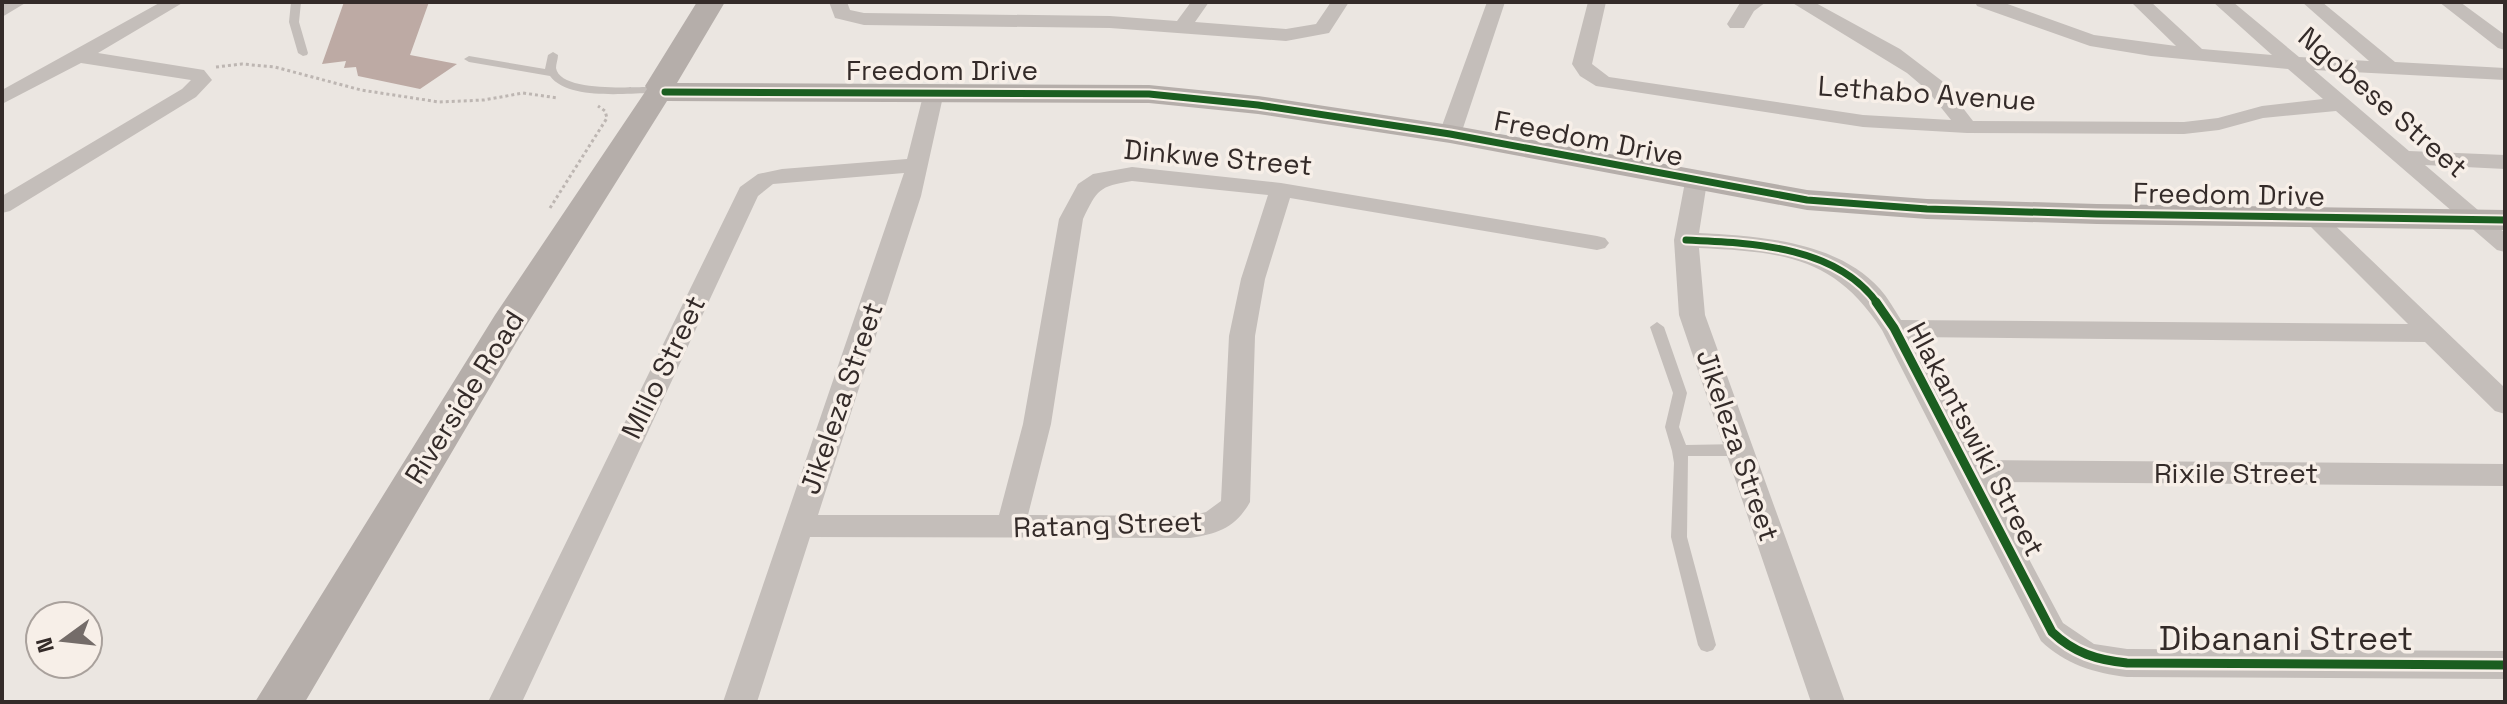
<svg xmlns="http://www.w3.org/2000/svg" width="2507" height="704" font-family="'Space Grotesk',sans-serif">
	<rect width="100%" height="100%" fill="#ebe6e1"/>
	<path fill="#bdaaa4" d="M344,2H429L410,55L457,64L420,89L358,76L356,67L344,68L346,61L322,64Z"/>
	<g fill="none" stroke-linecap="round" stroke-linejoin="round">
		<path stroke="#bdb6b2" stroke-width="3" stroke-dasharray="3 3" stroke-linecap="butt" d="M216,67L242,64L275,67L361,90L439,102L484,100L523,93L558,98
			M550,208L607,118L605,111L598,106"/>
		<path fill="#c4beba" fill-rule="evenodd" d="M291,2H301L299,22L308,53L307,55L303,56L298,53L289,22Z
			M553,52L558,55C558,59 556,64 556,68C560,92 629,87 647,87L653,90L647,93C621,94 567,99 550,76L469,62L464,59L469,56L545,69L548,55Z
			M1657,322L1664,327L1687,393L1679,427L1686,445L1740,444L1745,446L1748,450L1745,454L1740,456H1688L1687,537L1716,645L1713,650L1707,652L1701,650L1698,645L1671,537L1674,463L1672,451L1665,427L1673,393L1650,327Z"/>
		<path fill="#c4beba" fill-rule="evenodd" d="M27,2L2,17V3Z
			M161,2H184L98,53L204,70L212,80L196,97L10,211L2,213V196L182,89L191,80L81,63L2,104V90Z
			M829,2H847L850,10L864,13L1110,16L1177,21L1191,2H1209L1195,22L1286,29L1316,24L1331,2H1349L1329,33L1286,41L1110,28L864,25L835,18Z
			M1487,2H1505L1461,134L1450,140L1442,139L1439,134Z
			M1588,2H1606L1592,64L1609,77L1863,115L1951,120L1927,90L1907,73L1791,2H1814L1900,49L1942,81L1973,121L2184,122L2218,118L2262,106L2323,99L2288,69L2151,56L2090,46L1977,6L1975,2H2002L2094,35L2176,46L2131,2H2151L2202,49L2272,55L2213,2H2233L2299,57L2369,61L2302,2H2322L2395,62L2505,68V80L2314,70L2409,151L2505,155V169L2425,165L2505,233V252L2497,250L2336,111L2263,118L2219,130L2184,134L1967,133L1863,127L1596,86L1580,76L1572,64Z
			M1766,2L1754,11L1744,28H1730L1727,24L1740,3Z
			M2439,2H2460L2505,35V50L2498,48Z
			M934,86L944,92L921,196L818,515H999L1023,424L1059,219L1078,184L1093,174L1132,167L1281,183L1597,236L1605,238L1609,243L1605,248L1597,250L1290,198L1265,279L1255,336L1250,502C1236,527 1218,534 1190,538L810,537L757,702H723L904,173L773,184L758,196L522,702H488L740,187L758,174L782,169L907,159L924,92ZM1132,181L1268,195L1241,279L1229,336L1221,501L1206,512L1190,516L1028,515L1051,424L1083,219C1097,190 1099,186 1132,181Z
			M1696,175L1704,177L1707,182L1699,233C1759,236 1837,241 1880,289C1888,298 1894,309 1901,320L2408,324L2301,217L2305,212H2321L2505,388V414L2495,411L2425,342L1911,337L1977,460L2505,464V486L1988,482L2063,623L2094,644L2127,649L2505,651V679L2127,677C2094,673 2065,664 2041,641L1882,330C1834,256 1782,252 1699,248L1705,315L1845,702H1811L1679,315L1674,240L1685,182L1688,177Z"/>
		<path fill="#b5aeaa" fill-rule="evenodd" d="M697,2H725L677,83L1149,85L1258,96L1450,125L1807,190L1927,199L2097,204L2505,210V230L2097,224L1927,219L1807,210L1450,143L1258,114L1149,103L667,101L526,326L305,702H255L495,315L647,89L645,86Z"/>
		<defs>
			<path id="cycleway-far1" d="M665,92L1149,94L1258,105L1450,134L1807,200L1927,209L2097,214L2505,220
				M1686,240C1751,243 1836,245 1878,304"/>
			<path id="cycleway" d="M1876,302L1894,328L2052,632C2074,653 2097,660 2127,663L2505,665"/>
		</defs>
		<use href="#cycleway-far1" stroke="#f7efe8" stroke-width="11"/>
		<use href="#cycleway" stroke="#f7efe8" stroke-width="14"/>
		<use href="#cycleway-far1" stroke="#1b5e20" stroke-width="7"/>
		<use href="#cycleway" stroke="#1b5e20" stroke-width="9"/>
	</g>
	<g text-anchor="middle" stroke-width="7" stroke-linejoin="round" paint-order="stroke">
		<g font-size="28" fill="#342b29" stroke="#f7efe8">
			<text x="942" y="80">Freedom Drive</text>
			<text transform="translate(1927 93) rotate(4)" y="10">Lethabo Avenue</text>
			<text transform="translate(2383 102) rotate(41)" y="10">Ngobese Street</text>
			<text transform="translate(1589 138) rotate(11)" y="10">Freedom Drive</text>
			<text transform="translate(1218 157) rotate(5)" y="10">Dinkwe Street</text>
			<text transform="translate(2229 194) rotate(1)" y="10">Freedom Drive</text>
			<text transform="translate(663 367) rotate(-64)" y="10">Mlilo Street</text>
			<text transform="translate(464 397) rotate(-58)" y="10">Riverside Road</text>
			<text transform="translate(841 398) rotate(-71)" y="10">Jikeleza Street</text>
			<text transform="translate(1976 439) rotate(62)" y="10">Hlakantswiki Street</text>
			<text transform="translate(1738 445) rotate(71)" y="10">Jikeleza Street</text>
			<text x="2236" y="483">Rixile Street</text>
			<text transform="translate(1108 524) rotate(-2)" y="10">Ratang Street</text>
		</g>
		<g font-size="34" fill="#342b29" stroke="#f7efe8">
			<text x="2286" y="650">Dibanani Street</text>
		</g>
	</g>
	<rect width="2507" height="704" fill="none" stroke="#342b29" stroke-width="8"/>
	<g transform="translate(64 640) rotate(255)"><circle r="38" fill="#f7efe8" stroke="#a9a19c" stroke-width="2"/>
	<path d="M0-6L14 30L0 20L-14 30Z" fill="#746c69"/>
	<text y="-12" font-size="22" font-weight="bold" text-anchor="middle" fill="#342b29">N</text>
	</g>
</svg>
